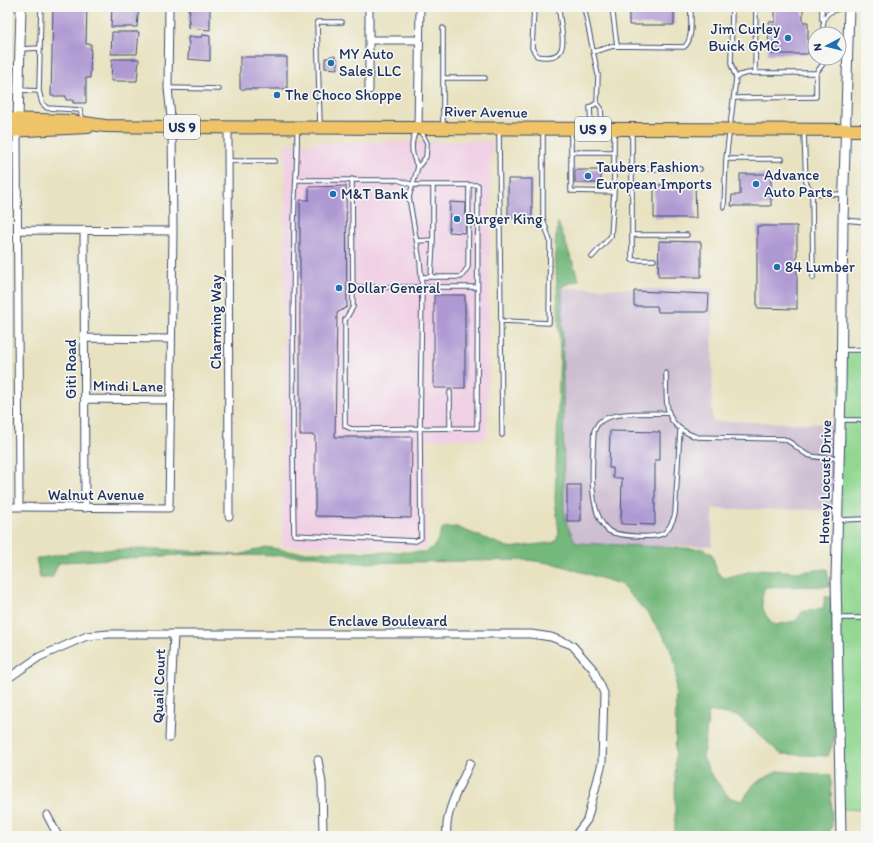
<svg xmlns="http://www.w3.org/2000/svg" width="873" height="843" font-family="Itim,sans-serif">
	<rect width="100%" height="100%" fill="#f6f6f2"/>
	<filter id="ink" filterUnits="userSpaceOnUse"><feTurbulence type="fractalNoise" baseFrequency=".025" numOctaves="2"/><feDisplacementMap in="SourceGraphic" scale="8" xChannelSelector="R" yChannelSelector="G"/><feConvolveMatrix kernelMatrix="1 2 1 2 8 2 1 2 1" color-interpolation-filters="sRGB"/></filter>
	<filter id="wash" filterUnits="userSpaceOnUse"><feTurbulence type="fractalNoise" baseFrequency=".012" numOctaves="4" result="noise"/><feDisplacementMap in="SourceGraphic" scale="16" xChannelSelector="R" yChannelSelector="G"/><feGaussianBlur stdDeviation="0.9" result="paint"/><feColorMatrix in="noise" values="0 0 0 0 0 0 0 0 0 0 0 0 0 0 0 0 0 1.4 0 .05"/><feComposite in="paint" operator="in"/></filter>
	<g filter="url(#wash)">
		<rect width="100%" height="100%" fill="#e8e2c0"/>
		<path fill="#f0d0e5" d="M492,141L487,439H427V548L282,546L285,143Z"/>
		<path fill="#cebed2" d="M560,288L713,289L712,421L835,424L834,510L713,509L712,546H560Z"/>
		<path fill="#91d791" stroke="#568378" d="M841,348H866V810L840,809L836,578Z"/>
		<path fill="#74b87b" stroke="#48746c" d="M558,222L579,280L562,286L564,508L567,525L576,543L703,549L712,554L717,572L724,578L761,569L796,572L827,569L830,586L765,587C759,601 762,615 775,625L796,621L802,612L823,608L825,597H833L834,740L828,756L781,754L738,716L709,711L703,757L710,773L729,797L742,801L754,784L778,771L831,775L832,825L828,836H675L676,666L668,643L649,615L620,584L556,564L528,560L352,563L318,556L180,555L63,562L58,564L52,578H40L36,559L85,550L159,549L239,555L266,547L293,552H425L434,547L443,528L456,527L510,548L555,542L559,533L555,500L560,352L555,245Z"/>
		<g id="blocks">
			<path fill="#af99d3" d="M53,7H87L86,44H91L90,78H86V103H73V100H66V96H51Z
				M112,7H139L137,27H111Z
				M188,7H210V30L188,28V23H190V21H188L190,10H188Z
				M629,7H674V25H629Z
				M775,7H803V22H808V54H768L769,22H775Z
				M112,32H139L137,54H111Z
				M202,35L210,36V61L188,59L189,42H188V37H202Z
				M330,56H335V58H337V69L325,68V58H330Z
				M240,57H287V89H240Z
				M112,59H139L137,81H111Z
				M575,170H601V183H575Z
				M740,174H771V206H731L732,195H740Z
				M508,179H532V218H508Z
				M695,184L696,218H654V185Z
				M346,186L347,307L337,313L335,437H412L411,518L315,516V435H300V200H309V187Z
				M450,202L466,203L465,233L449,232Z
				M757,226H797V309L757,308Z
				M659,241L701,242V277H658Z
				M634,291L709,294L708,312H658L657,306H634Z
				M434,295H465V388H434Z
				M610,431L660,432V460H655V525L621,524L622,478H613V468H609Z
				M567,485H581V521H567Z"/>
		</g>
	</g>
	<g filter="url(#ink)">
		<use href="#blocks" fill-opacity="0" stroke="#3a4a6d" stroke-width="1"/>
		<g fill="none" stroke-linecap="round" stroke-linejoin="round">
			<defs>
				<path id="service" d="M7,7H20
					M41,7L39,91L42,103L47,108L80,110L83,120
					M534,7L532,48L537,56C576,63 559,30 559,7
					M584,7L598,75L597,103
					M612,7L617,46
					M732,7L731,64L736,78
					M822,7V19
					M823,34C822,12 828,11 848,7
					M21,49L40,48
					M593,52L613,46L684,47C694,40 690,18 691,7
					M755,73L756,7
					M443,78H485
					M168,88L219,89
					M20,90L39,91
					M735,98L816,97V73
					M320,126L317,22H342
					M443,126V28
					M591,126L590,107L597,103L601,108L602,126
					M297,129C298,163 294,195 294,229C293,331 292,433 294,535L416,541L421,538L420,429L422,287L420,262L409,197L418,167L426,157L427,143L421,131
					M571,130V191L614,192V130
					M632,130V260H654
					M416,131C410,143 411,155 418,167
					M499,131L502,435
					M804,133L806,182C813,198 828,194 843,194
					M571,152H614
					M782,159H726L736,78L740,75L749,73H816L823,64V58
					M229,161H275
					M632,169H700
					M296,180H398L413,185H478L477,428L352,429L345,426V320L353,307L352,179
					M812,192L813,278
					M724,207L726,159
					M844,220L866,222
					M632,235H687
					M417,241L433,240V185
					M592,257L611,236L614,192
					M421,277H461L468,267L469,185
					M431,277L433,240
					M353,287H477
					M501,321L549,323L550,241L543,219V131
					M841,350H866
					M666,373C667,406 662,425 697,437L784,439C793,443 798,449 806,454C815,459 828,457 838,458
					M450,392V429
					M669,413C651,414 615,411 601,421C597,423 596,428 594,431C593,458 586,513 609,531C618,536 656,539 664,533C670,528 673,521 675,514L680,430
					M841,420H866
					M839,520L866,519
					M837,618H866"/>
				<path id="minor" d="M369,7V90
					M369,40H419
					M228,127L229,516
					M418,127L420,7
					M17,131L19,507L169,508L173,231L172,127L168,88L169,7
					M18,230L173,231
					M84,230L85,508
					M84,338L171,339
					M85,399L171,400
					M7,507H19
					M7,679L39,657L87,636L109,634H531L551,637L572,645L593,669L604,693L602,763L587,820L575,836
					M169,738L174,634
					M318,760L322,783L323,836
					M47,815L58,836
					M447,836C444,812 461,784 470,763"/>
				<path id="tertiary" d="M18,119L21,7
					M841,836L836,578L841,391L843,220L849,7"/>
				<path id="trunk" d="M7,119L71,121L105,126L172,127L866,130
					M7,131L88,127"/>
			</defs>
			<use href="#service" stroke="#3a4a6d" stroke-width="5.5"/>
			<use href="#minor" stroke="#3a4a6d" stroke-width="9"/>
			<use href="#tertiary" stroke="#3a4a6d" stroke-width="11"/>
			<use href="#trunk" stroke="#3a4a6d" stroke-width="14"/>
			<use href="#service" stroke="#fff" stroke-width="3.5"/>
			<use href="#minor" stroke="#fff" stroke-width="7"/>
			<use href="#tertiary" stroke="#fff" stroke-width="9"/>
			<use href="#trunk" stroke="#efc469" stroke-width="12"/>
		</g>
	</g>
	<g fill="#1f6fb2" stroke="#f6f6f2" stroke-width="1.5">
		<circle cx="788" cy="38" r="4"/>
		<circle cx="331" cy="63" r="4"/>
		<circle cx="277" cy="95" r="4"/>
		<circle cx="588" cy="176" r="4"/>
		<circle cx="756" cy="184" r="4"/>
		<circle cx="333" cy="194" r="4"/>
		<circle cx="457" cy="219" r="4"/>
		<circle cx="777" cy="267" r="4"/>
		<circle cx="339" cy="288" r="4"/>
	</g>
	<g text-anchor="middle" stroke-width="3.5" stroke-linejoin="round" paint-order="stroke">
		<g fill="#f6f6f2" stroke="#5d6b8a" stroke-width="1">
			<rect x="164" y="115" width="36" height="24" rx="3"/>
			<rect x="575" y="117" width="36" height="24" rx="3"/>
		</g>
		<g font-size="14" font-weight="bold" fill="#1b2f5e">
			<text x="182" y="132">US 9</text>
			<text x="593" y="134">US 9</text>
		</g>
		<g font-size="15" fill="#1b2f5e" stroke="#f6f6f2" text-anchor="start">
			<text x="780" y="34" text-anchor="end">Jim Curley<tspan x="780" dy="17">Buick GMC</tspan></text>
			<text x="339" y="59">MY Auto<tspan x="339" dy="17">Sales LLC</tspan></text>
			<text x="285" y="100">The Choco Shoppe</text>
			<text x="596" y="172">Taubers Fashion<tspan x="596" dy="17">European Imports</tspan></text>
			<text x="764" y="180">Advance<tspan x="764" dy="17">Auto Parts</tspan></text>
			<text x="341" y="199">M&amp;T Bank</text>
			<text x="465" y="224">Burger King</text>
			<text x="785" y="272">84 Lumber</text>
			<text x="347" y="293">Dollar General</text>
		</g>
		<g font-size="15" fill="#1b2f5e" stroke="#f6f6f2">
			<text transform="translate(486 112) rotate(1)" y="5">River Avenue</text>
			<text transform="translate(216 322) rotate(-90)" y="5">Charming Way</text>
			<text transform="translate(71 369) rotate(-90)" y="5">Giti Road</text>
			<text transform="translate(128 386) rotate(1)" y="5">Mindi Lane</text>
			<text transform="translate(825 482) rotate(-89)" y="5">Honey Locust Drive</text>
			<text x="96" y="500">Walnut Avenue</text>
			<text x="388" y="626">Enclave Boulevard</text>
			<text transform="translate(159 686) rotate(-88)" y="5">Quail Court</text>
		</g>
	</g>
	<rect width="873" height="843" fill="none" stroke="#f6f6f2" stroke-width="24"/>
	<g transform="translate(827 46) rotate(263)"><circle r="19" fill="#f6f6f2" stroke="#9ea6b7"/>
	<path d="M0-3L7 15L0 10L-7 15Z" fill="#1f6fb2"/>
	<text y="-6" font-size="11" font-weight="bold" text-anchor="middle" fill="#1b2f5e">N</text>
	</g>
</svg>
